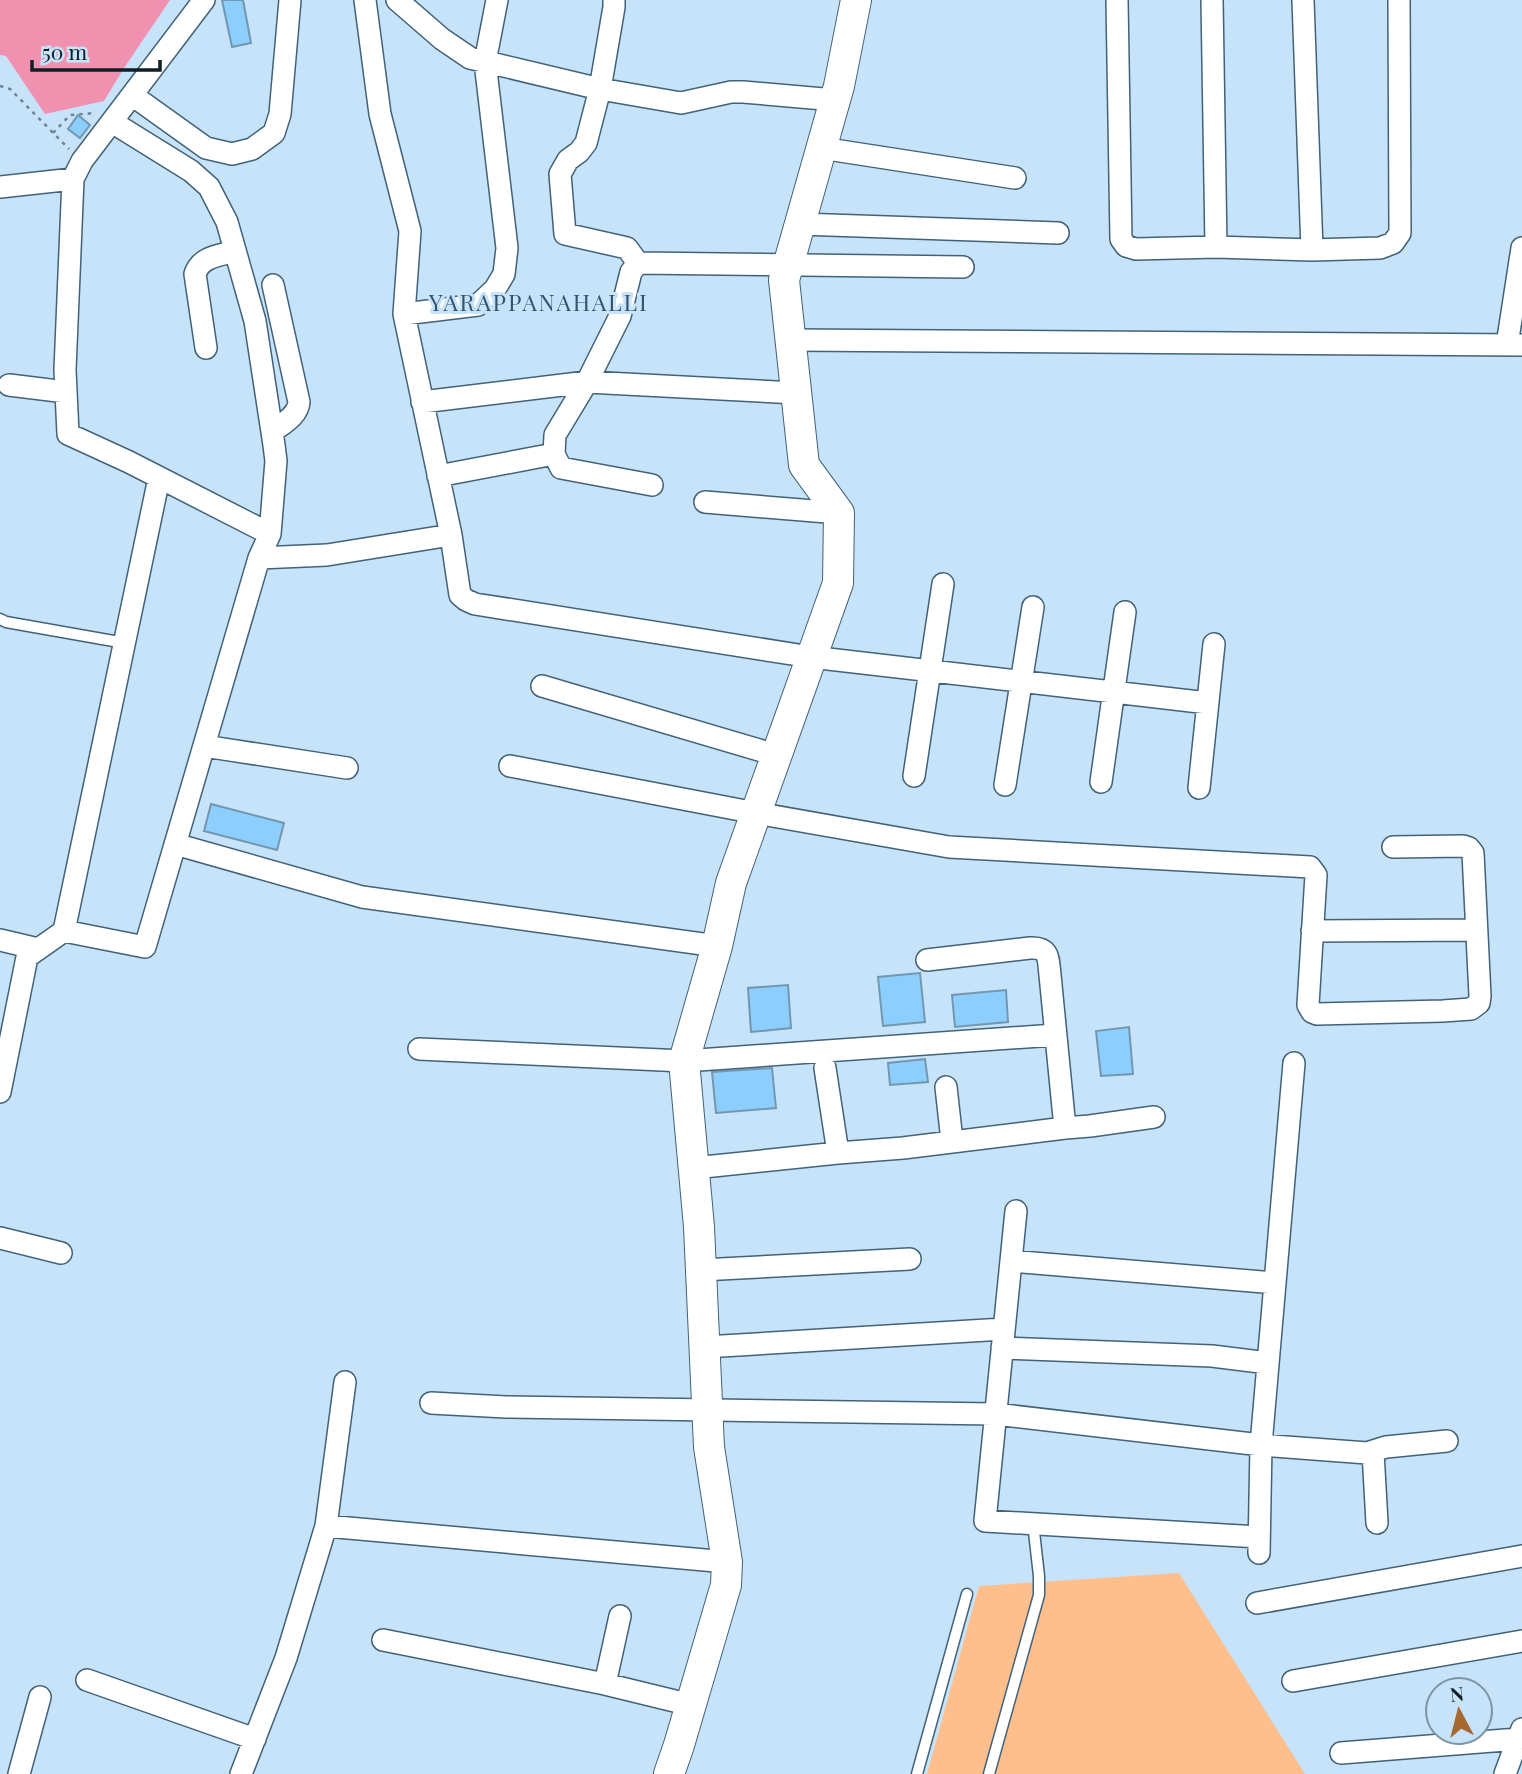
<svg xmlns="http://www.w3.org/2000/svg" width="1522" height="1774" font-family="'Playfair Display',serif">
	<rect width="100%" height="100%" fill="#c6e3f9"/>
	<path fill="#ffbf8c" d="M1179,1573L1305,1774H927L979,1586Z"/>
	<path fill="#f092af" d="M0,0H170L124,68L104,101L45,114L6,56L0,55Z"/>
	<path fill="#8ccefd" stroke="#7497b0" stroke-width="2" d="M222,0H243L251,43L232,47Z
		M78,115L90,125L80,138L68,129Z
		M211,804L284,823L277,850L204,831Z
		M920,973L925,1022L883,1026L878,977Z
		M788,985L791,1028L751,1032L748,988Z
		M1006,990L1008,1022L955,1027L952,995Z
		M1129,1027L1133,1074L1101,1076L1096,1031Z
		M925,1059L928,1082L890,1085L888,1063Z
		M772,1068L776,1108L716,1113L712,1072Z"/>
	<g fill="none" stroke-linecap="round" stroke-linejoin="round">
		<defs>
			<path id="lane" d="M0,619L6,622L125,643
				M917,1774L967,1594
				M989,1774L1039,1595V1576L1033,1523"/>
			<path id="street" d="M365,0L380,114L410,231L404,314L451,535L460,595L466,600L475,604L811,657L1208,703
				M397,0L442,39L470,58L600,89L614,7V0
				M1117,0L1121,239L1126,246L1136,249L1216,247L1312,250L1380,248L1393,243L1400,233L1399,0
				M1212,0L1216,247
				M1303,0L1312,250
				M132,95L206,148L232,154L252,149L274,133L280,114L290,0
				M112,122L191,171L209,187L227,222L255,321L274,445L276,461L270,534
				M821,148L1015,178
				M0,187L73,179
				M800,224L1058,233
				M638,263L627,248L565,234L560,174L568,160L579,152L586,143L600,89L681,103L731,92H743L835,100
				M404,314L478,305L495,289L504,274L507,248L485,62L497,0
				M790,340L1522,345
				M1507,345L1522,248
				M206,348L195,274C201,256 219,256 235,251
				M9,385L66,392
				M422,402L587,382L796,393
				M272,432C282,424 298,416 299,402L273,285
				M438,476L554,454
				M652,485L561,468L554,454L555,435L587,382L620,316L631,272L638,263L963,267
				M705,502L839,513
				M259,558L327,555L451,535
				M542,686L776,755
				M204,746L347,768
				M510,766L756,813L949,847L1310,867L1316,875L1308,1005L1312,1012L1317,1014L1443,1011L1471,1009L1479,1003L1480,996L1473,853L1469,848L1463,846L1393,847
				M914,776L943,584
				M1101,782L1125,612
				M1005,785L1033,607
				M1199,788L1214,644
				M175,844L362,897L717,946
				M64,931L159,478
				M1312,931L1476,930
				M0,940L38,949
				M927,960L1030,948C1050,947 1048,958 1050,975L1065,1128L1090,1126L1154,1117
				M419,1049L684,1061L1055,1035
				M825,1068L838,1153
				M946,1087L952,1141
				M0,1092L27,957L64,931L145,947L259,558L270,534L129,462L68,434L65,370L73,179L82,161L204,0
				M694,1168L838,1153L903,1148L1065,1128
				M1016,1211L985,1521L1259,1537
				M0,1238L61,1253
				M1011,1261L1275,1283
				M701,1270L910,1259
				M705,1347L1004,1329
				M1002,1348L1212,1356L1268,1363
				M431,1403L506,1407L995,1414L1261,1445L1294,1063
				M1373,1452L1377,1523
				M326,1526L727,1562
				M1259,1553L1261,1445L1367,1453L1386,1447L1447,1441
				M1257,1603L1522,1556
				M383,1640L605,1684L691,1705
				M87,1680L255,1739
				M1293,1681L1522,1641
				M605,1684L620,1616
				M1341,1753L1518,1739L1522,1729
				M19,1774L40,1697
				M241,1774L286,1658L326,1526L345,1382
				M1505,1774L1518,1739"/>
			<path id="secondary" d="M669,1774L679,1745L726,1585L727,1562L709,1447L699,1227L684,1061L717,946L731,883L838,583L839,513L804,465L784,280L839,86L856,0"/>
		</defs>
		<use href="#lane" stroke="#416279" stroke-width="13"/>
		<use href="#street" stroke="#416279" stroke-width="24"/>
		<use href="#secondary" stroke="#416279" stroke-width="32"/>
		<path stroke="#6e8494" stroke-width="2.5" stroke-dasharray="3.5 5" stroke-linecap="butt" d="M0,86L10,89L69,149
			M53,133L70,115L96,113"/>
		<use href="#lane" stroke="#fff" stroke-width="10"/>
		<use href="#street" stroke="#fff" stroke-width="21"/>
		<use href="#secondary" stroke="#fff" stroke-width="30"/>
	</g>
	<g text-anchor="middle" stroke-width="6" stroke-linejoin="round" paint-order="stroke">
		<g font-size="23" letter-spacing="2" fill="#34546b" stroke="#c6e3f9">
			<text x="539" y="311">YARAPPANAHALLI</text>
		</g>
	</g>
	<g transform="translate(1459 1711) rotate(353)"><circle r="33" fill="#c6e3f9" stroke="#7d94a5" stroke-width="2"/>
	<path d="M0-5L12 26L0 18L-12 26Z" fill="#a7682f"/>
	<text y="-10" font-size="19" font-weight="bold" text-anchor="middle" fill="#0f1d26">N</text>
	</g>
	<path d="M32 60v10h128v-10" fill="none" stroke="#0f1d26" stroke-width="3.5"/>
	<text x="42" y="60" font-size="21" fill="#0f1d26" stroke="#c6e3f9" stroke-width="5" paint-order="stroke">50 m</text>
</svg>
